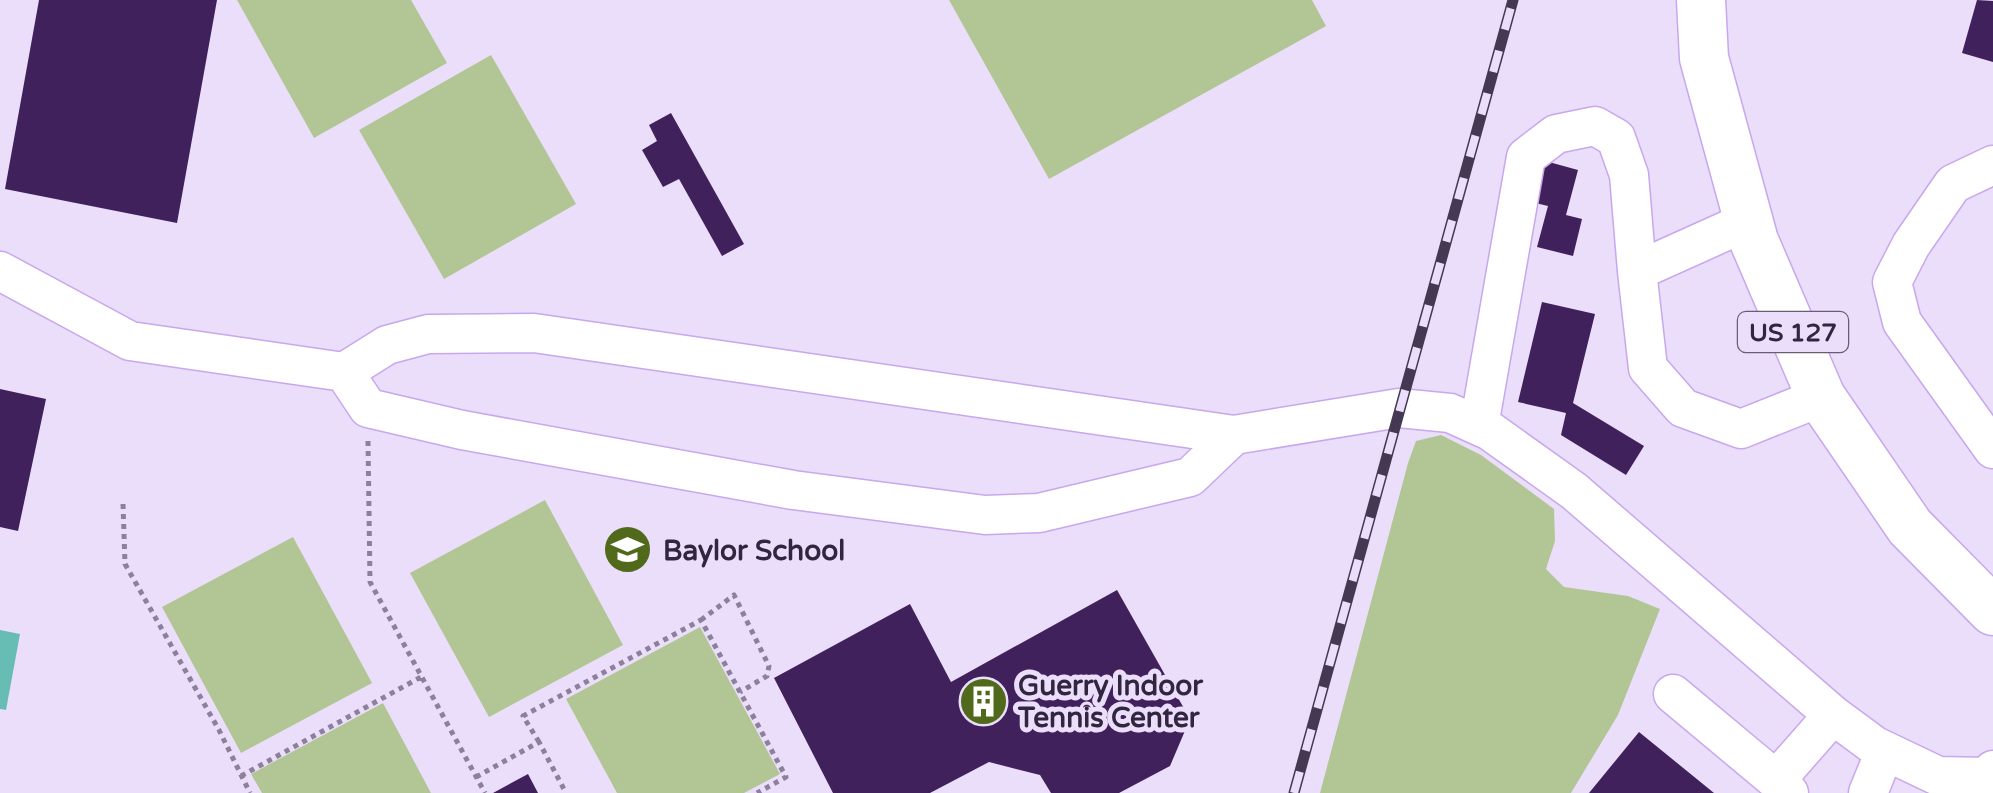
<svg xmlns="http://www.w3.org/2000/svg" width="1993" height="793" font-family="'Varela Round',sans-serif">
	<rect width="100%" height="100%" fill="#ebdefb"/>
	<path fill="#b2c695" d="M237,0H411L447,63L314,138Z
		M949,0H1312L1326,26L1049,179Z
		M491,55L576,204L444,279L359,130Z
		M1441,435L1481,455L1554,509L1555,541L1546,569L1564,587L1628,596L1660,609L1618,715L1571,793H1320L1408,463L1416,441Z
		M545,500L623,645L489,717L410,573Z
		M293,537L372,683L241,753L162,607Z
		M700,627L780,774L744,793H617L566,699Z
		M383,703L431,793H262L251,774Z"/>
	<path fill="#67bdb3" d="M0,630L20,634L6,710L0,709Z"/>
	<path fill="#41215c" d="M39,0H217L177,223L5,189Z
		M1977,0L1993,1V62L1962,53Z
		M671,113L744,244L722,256L679,179L663,187L642,150L657,141L649,125Z
		M1538,159L1578,170L1566,215L1582,219L1573,256L1537,247L1548,206L1527,201Z
		M1542,302L1595,314L1573,403L1644,446L1626,475L1561,435L1566,413L1518,402Z
		M0,389L46,399L18,531L0,527Z
		M1117,590L1190,719L1170,766L1119,793H1051L1040,775L989,762L930,793H833L774,678L910,604L951,682Z
		M1639,732L1714,793H1589Z
		M528,774L538,793H493Z"/>
	<g fill="none" stroke-linecap="round" stroke-linejoin="round">
		<defs>
			<path id="minor" d="M1993,165L1953,184L1911,245L1892,282L1902,322L1993,449
				M1748,221L1637,271L1648,368L1683,408L1741,429L1821,397
				M0,271L130,341L344,372L387,345L428,334L534,333L1234,435L1399,408L1450,413L1490,431L1574,491L1833,715L1875,746L1938,776L1988,777L1993,770
				M344,372L368,408L462,430L793,490L985,515L1039,513L1190,477L1234,435
				M1479,426L1526,157L1556,134L1595,126L1616,138L1629,175L1637,271
				M1673,694L1776,780
				M1789,793L1776,780L1833,715
				M1868,793L1885,751"/>
			<path id="major" d="M1701,0L1704,58L1754,241L1821,397L1910,527L1993,611"/>
		</defs>
		<use href="#minor" stroke="#c8a7ed" stroke-width="41"/>
		<use href="#major" stroke="#c8a7ed" stroke-width="51"/>
		<path stroke="#8d809c" stroke-width="5" stroke-dasharray="5 5" stroke-linecap="butt" d="M368,441L370,582L485,793
			M123,504L125,564L219,730L250,793
			M701,620L734,595L769,666L767,676L740,692
			M539,742L523,716L701,620L786,777L757,793
			M241,776L421,677
			M476,777L539,742L566,793"/>
		<use href="#minor" stroke="#fff" stroke-width="38"/>
		<use href="#major" stroke="#fff" stroke-width="48"/>
		<defs>
			<path id="rail" d="M1294,793L1513,0"/>
		</defs>
		<use href="#rail" stroke="#453853" stroke-width="11"/>
		<use href="#rail" stroke="#ebdefb" stroke-width="8" stroke-dasharray="22" stroke-linecap="butt"/>
	</g>
	<defs>
		<symbol id="school-disc" viewBox="-11 -11 22 22"><circle r="9.5" fill="#50691b" stroke="#ebdefb"/><path d="M0-5L7-2L0 1L-7-2ZM-4 1L0 2.5L4 1V4Q0 6-4 4Z" fill="#fff"/></symbol>
		<symbol id="building-disc" viewBox="-11 -11 22 22"><circle r="9.5" fill="#50691b" stroke="#ebdefb"/><path d="M-4-6H4V6H1V3H-1V6H-4ZM-2.5-4.3h1.7v1.8h-1.7ZM.8-4.3h1.7v1.8H.8ZM-2.5-1h1.7V.8h-1.7ZM.8-1h1.7V.8H.8Z" fill="#fff"/></symbol>
	</defs>
	<g fill-rule="evenodd">
		<use href="#school-disc" x="600" y="522" width="55" height="55"/>
		<use href="#building-disc" x="956" y="674" width="55" height="55"/>
	</g>
	<g text-anchor="middle" stroke-width="10" stroke-linejoin="round" paint-order="stroke">
		<rect fill="#ebdefb" stroke="#6a5c78" stroke-width="2.5" x="1738" y="312" width="110" height="40" rx="8"/>
		<g font-size="25" font-weight="bold" fill="#322540">
			<text x="1793" y="341">US 127</text>
		</g>
		<g font-size="28" font-weight="bold" fill="#322540" stroke="#ebdefb" text-anchor="start">
			<text x="663" y="560">Baylor School</text>
			<text x="1018" y="695">Guerry Indoor<tspan x="1018" dy="32">Tennis Center</tspan></text>
		</g>
	</g>
</svg>
